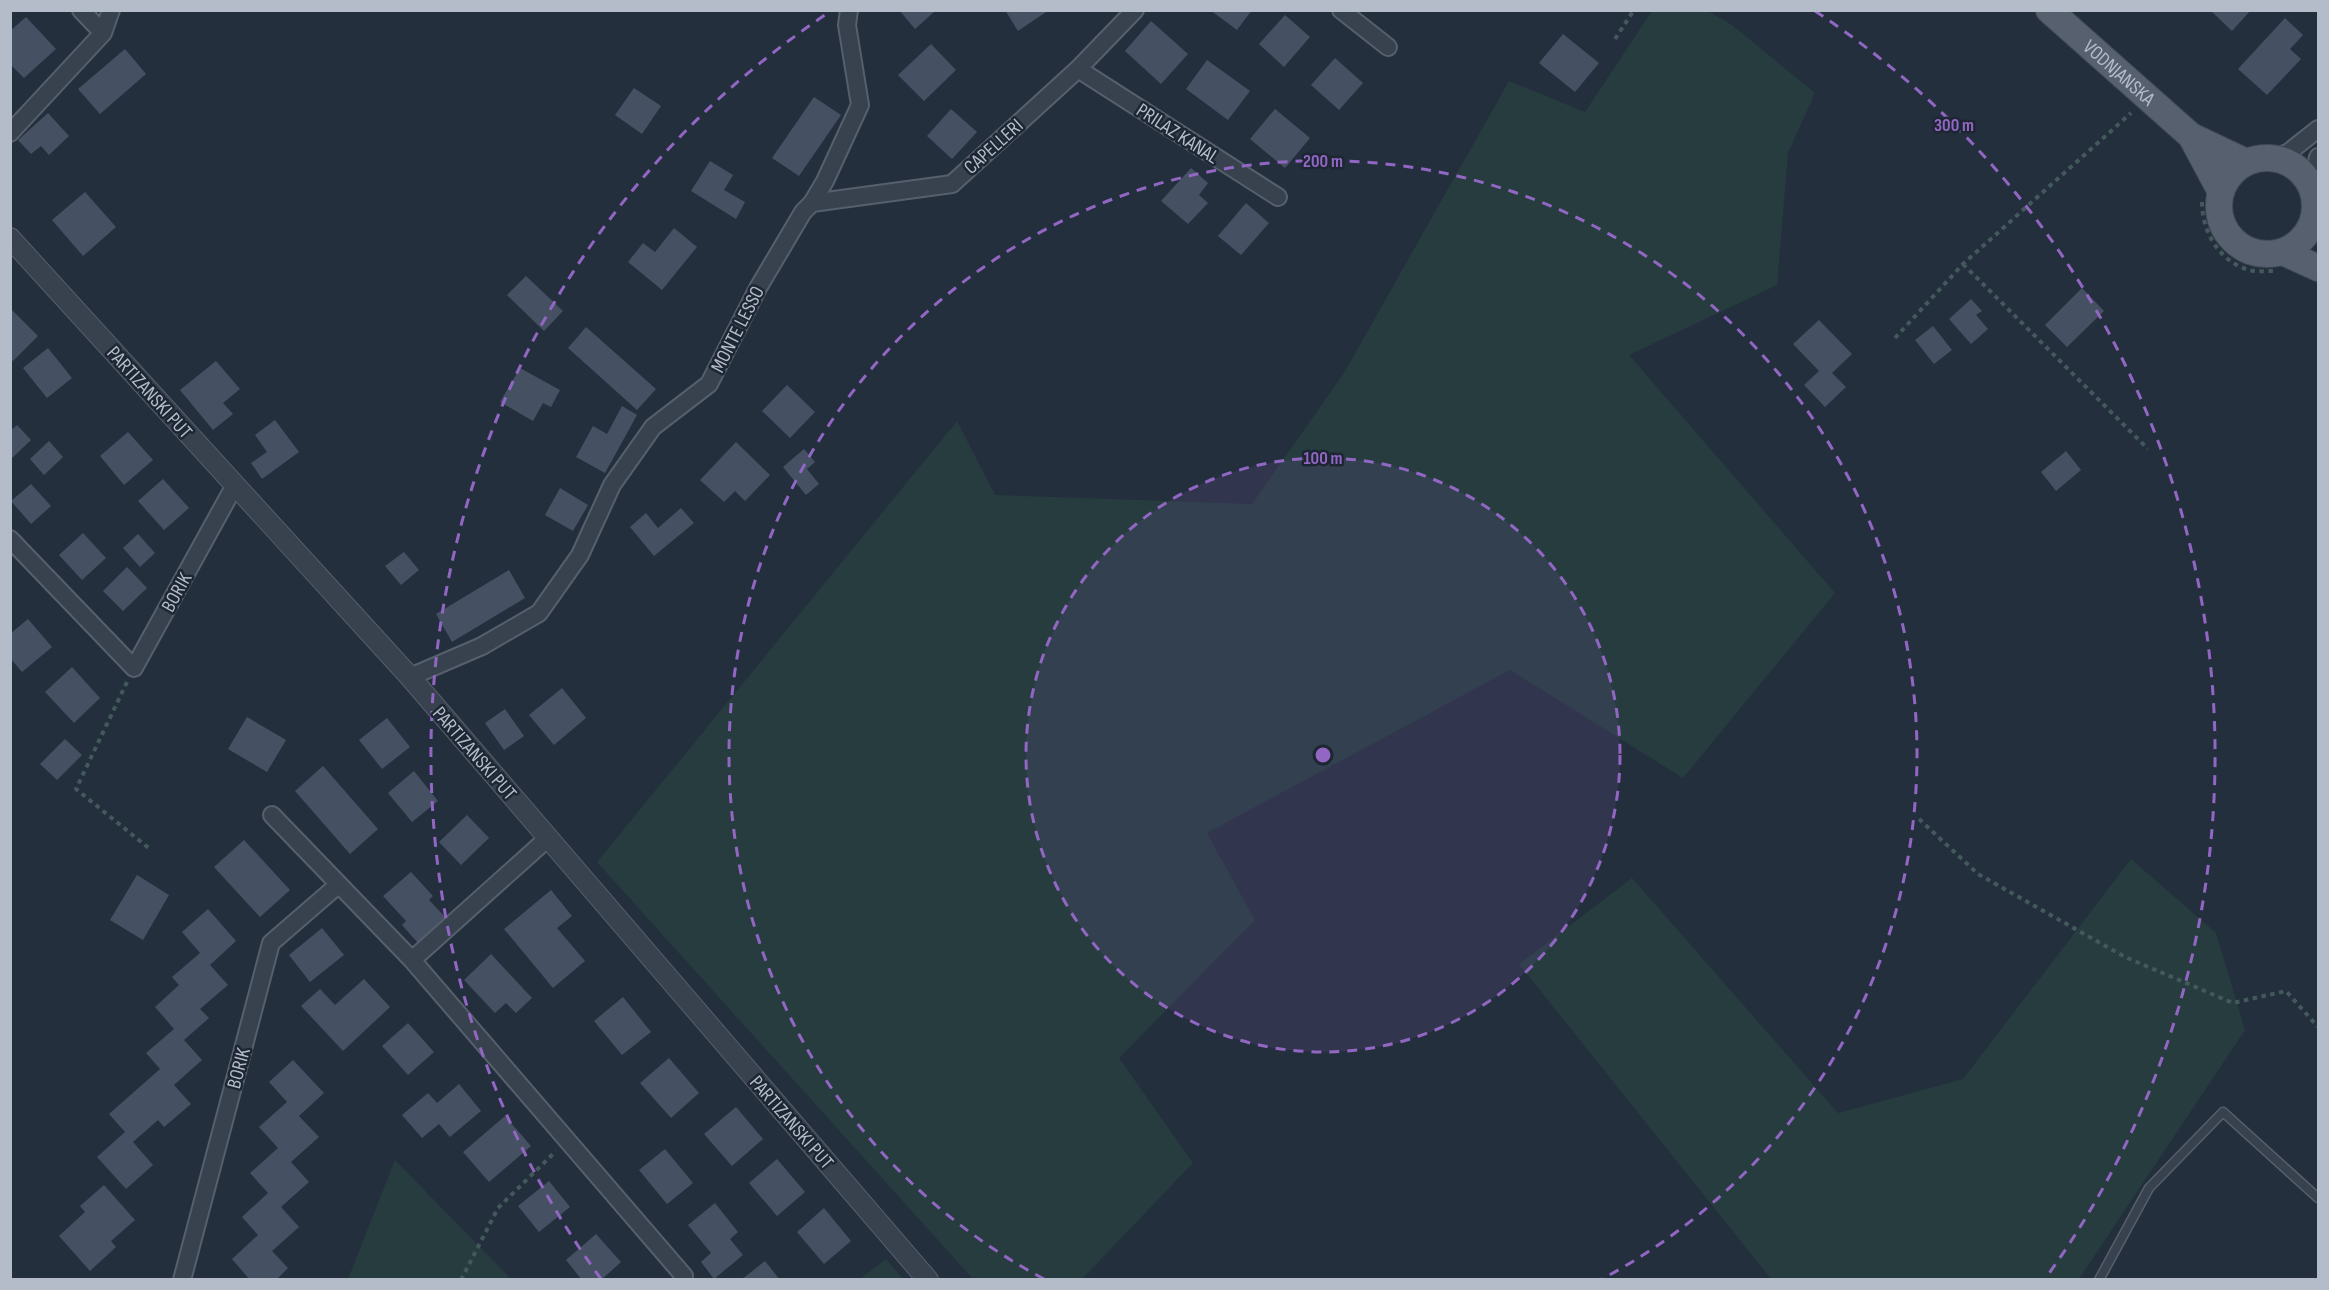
<svg xmlns="http://www.w3.org/2000/svg" width="2329" height="1290" font-family="'Sofia Sans Condensed',sans-serif">
	<rect width="100%" height="100%" fill="#242f3e"/>
	<path fill="#263c3f" d="M1706,10L1732,25L1815,93L1788,153L1777,285L1629,355L1835,593L1683,778L1510,670L1207,833L1255,920L1119,1058L1193,1163L1082,1279H973L597,862L957,421L995,495L1252,504L1344,373L1509,81L1585,112L1652,11Z
		M2131,859L2216,933L2245,1030L2079,1279H1771L1519,964L1632,878L1838,1113L1963,1079Z
		M395,1160L511,1279H348Z
		M886,1259L903,1279H860Z"/>
	<path fill="#455162" d="M899,10H933L934,12L915,29Z
		M1005,10H1049L1018,31Z
		M1210,10H1252L1237,30Z
		M2210,10H2251L2232,31Z
		M1285,15L1310,37L1284,67L1259,44Z
		M26,17L56,49L24,78L10,64V31Z
		M2285,18L2303,35L2290,49L2301,59L2267,95L2238,69Z
		M1151,21L1188,54L1161,84L1125,51Z
		M1563,34L1599,63L1575,92L1539,63Z
		M931,44L956,70L924,101L898,75Z
		M125,49L146,74L100,114L78,89Z
		M1335,58L1363,83L1339,110L1311,85Z
		M1207,60L1250,91L1228,120L1186,89Z
		M634,88L661,106L642,134L615,115Z
		M814,97L841,115L799,176L772,158Z
		M951,109L977,132L952,159L927,136Z
		M1275,109L1310,138L1285,168L1250,139Z
		M48,113L69,136L49,155L41,146L31,154L18,140Z
		M710,161L733,175L724,190L745,202L736,219L691,191Z
		M1191,168L1208,183L1199,195L1208,203L1188,224L1161,201Z
		M85,192L116,227L83,256L52,220Z
		M1246,203L1269,223L1241,255L1218,236Z
		M674,228L697,247L662,290L628,262L643,243L655,252Z
		M526,276L563,311L544,331L507,295Z
		M2082,288L2104,311L2067,347L2045,325Z
		M1971,299L1982,311L1976,315L1988,329L1971,344L1949,319Z
		M10,308L38,336L13,361L10,358Z
		M1819,320L1852,354L1832,373L1846,387L1825,407L1804,385L1819,371L1793,344Z
		M1933,326L1952,350L1934,364L1915,340Z
		M586,327L656,389L637,410L568,348Z
		M48,348L72,378L47,398L23,368Z
		M216,361L240,389L223,403L233,414L213,430L180,390Z
		M520,368L560,390L551,407L543,403L533,421L500,402Z
		M787,385L815,412L790,438L762,411Z
		M622,406L637,415L605,473L576,457L593,426L607,434Z
		M275,420L299,452L262,479L251,463L267,452L255,435Z
		M17,425L31,440L10,460V431Z
		M128,432L153,460L124,485L100,456Z
		M49,441L63,457L44,475L30,459Z
		M736,442L770,475L745,501L735,491L724,502L700,480Z
		M804,449L815,462L807,469L819,484L806,495L783,467Z
		M2066,451L2081,470L2056,491L2041,472Z
		M163,479L189,508L164,530L138,501Z
		M31,484L51,506L31,524L11,501Z
		M560,488L588,505L573,531L545,515Z
		M681,508L694,523L654,556L630,527L646,513L658,528Z
		M83,533L106,558L82,580L59,555Z
		M138,534L155,553L140,567L123,548Z
		M404,552L419,570L401,585L385,566Z
		M127,567L147,588L123,611L103,591Z
		M509,570L525,598L452,642L436,614Z
		M28,619L52,647L22,672L10,658V634Z
		M72,667L100,698L74,723L45,692Z
		M562,688L586,718L554,745L529,715Z
		M505,709L524,736L504,750L485,723Z
		M247,717L286,740L267,772L228,749Z
		M387,718L410,747L382,769L359,740Z
		M65,739L82,755L57,780L40,764Z
		M323,766L378,829L350,854L295,791Z
		M414,771L438,801L412,822L388,793Z
		M467,815L489,838L461,865L439,842Z
		M244,840L290,890L260,917L214,867Z
		M411,872L433,896L429,900L446,918L418,943L402,925L406,921L383,896Z
		M137,875L169,895L143,940L110,920Z
		M551,890L572,916L557,928L585,961L553,988L504,929Z
		M208,909L236,941L210,965L228,985L200,1009L209,1018L184,1040L202,1060L174,1085L191,1104L164,1127L158,1120L133,1142L153,1165L126,1189L97,1157L125,1132L109,1114L160,1069L146,1053L174,1029L155,1007L179,985L172,977L200,953L182,932Z
		M322,928L344,955L310,982L289,955Z
		M491,954L532,998L516,1013L506,1003L495,1013L464,980Z
		M364,979L390,1007L343,1051L301,1006L320,989L335,1005Z
		M623,997L651,1032L622,1055L594,1021Z
		M408,1023L434,1052L408,1075L382,1046Z
		M669,1058L699,1093L671,1118L640,1083Z
		M293,1060L324,1093L299,1116L319,1137L291,1162L309,1182L281,1207L299,1227L272,1251L288,1268L276,1280H250L232,1259L258,1235L242,1217L268,1193L250,1173L278,1148L259,1127L287,1102L269,1082Z
		M459,1084L481,1111L450,1137L439,1124L422,1138L402,1115L428,1093L437,1103Z
		M736,1107L763,1139L732,1166L704,1134Z
		M505,1116L531,1146L489,1182L463,1152Z
		M665,1149L693,1183L667,1204L639,1170Z
		M777,1159L805,1192L777,1216L749,1183Z
		M549,1181L570,1207L539,1232L518,1206Z
		M104,1185L135,1220L111,1241L116,1247L90,1271L59,1236L85,1212L80,1206Z
		M715,1203L738,1232L730,1239L743,1255L714,1279L701,1262L711,1253L688,1225Z
		M824,1208L851,1241L824,1264L797,1232Z
		M596,1234L621,1262L601,1280H582L566,1260Z
		M765,1261L780,1280H741Z"/>
	<g fill="none" stroke-linecap="round" stroke-linejoin="round">
		<defs>
			<path id="service" d="M2099,1280L2149,1188L2223,1112L2318,1198"/>
			<path id="minor" d="M1341,10L1388,47
				M103,33L111,10
				M1078,69L1278,197
				M10,133L103,33L81,10
				M2276,158L2289,152L2318,129
				M2312,187L2318,157
				M812,203L952,184L1078,69L1135,10
				M10,539L134,668L235,485
				M410,677L482,646L539,613L580,555L612,485L653,427L709,384L758,288L803,212L812,203L825,181L860,105L847,25L849,10
				M272,815L412,960L548,838
				M412,960L684,1276
				M182,1280L271,943L338,885"/>
			<path id="tertiary" d="M10,238L410,677L928,1280"/>
			<g id="primary">
				<path id="s1" d="M2049,10L2191,136L2246,162"/>
				<path d="M2191,136L2221,192"/>
				<circle cx="2267" cy="206" r="48"/>
				<path d="M2283,252L2318,268"/>
			</g>
		</defs>
		<use href="#service" stroke="#565f6c" stroke-width="11"/>
		<use href="#minor" stroke="#565f6c" stroke-width="20"/>
		<use href="#tertiary" stroke="#565f6c" stroke-width="22"/>
		<use href="#primary" stroke="#414a57" stroke-width="28"/>
		<path stroke="#44595c" stroke-width="4" stroke-dasharray="4.5 4.5" stroke-linecap="butt" d="M1615,39L1634,10
			M2202,202C2202,232 2219,261 2249,270C2256,272 2265,271 2273,271
			M1963,264L2148,449
			M1895,338L1963,264L2131,113
			M127,682L76,789L151,850
			M1919,819L1978,874L2125,957L2233,1003L2286,991L2318,1027
			M461,1280L498,1208L556,1151"/>
		<use href="#service" stroke="#38414e" stroke-width="8"/>
		<use href="#minor" stroke="#38414e" stroke-width="16"/>
		<use href="#tertiary" stroke="#38414e" stroke-width="20"/>
		<use href="#primary" stroke="#56606e" stroke-width="26"/>
	</g>
	<circle cx="1323" cy="755" r="297" fill="#9266c3" fill-opacity=".12"/>
	<g fill="none" stroke="#9266c3" stroke-width="3" stroke-dasharray="10 8">
		<circle cx="1323" cy="755" r="297"/>
		<path d="M1044 1279A594 594 0 1 1 1602 1279"/>
		<path d="M601 1279A892 892 0 0 1 831 11M1815 11A892 892 0 0 1 2045 1279"/>
	</g>
	<g text-anchor="middle" stroke-width="5" stroke-linejoin="round" paint-order="stroke">
		<g font-size="20" fill="#b4bcc9" stroke="#1d2633">
			<text dy="7" stroke="none"><textPath href="#s1" startOffset="94">VODNJANSKA</textPath></text>
			<text transform="translate(1178 133) rotate(33)" y="7">PRILAZ KANAL</text>
			<text transform="translate(993 146) rotate(-42)" y="7">CAPELLERI</text>
			<text transform="translate(737 329) rotate(-63)" y="7">MONTE LESSO</text>
			<text transform="translate(150 392) rotate(48)" y="7">PARTIZANSKI PUT</text>
			<text transform="translate(176 592) rotate(-61)" y="7">BORIK</text>
			<text transform="translate(475 753) rotate(49)" y="7">PARTIZANSKI PUT</text>
			<text transform="translate(238 1068) rotate(-75)" y="7">BORIK</text>
			<text transform="translate(792 1122) rotate(49)" y="7">PARTIZANSKI PUT</text>
		</g>
	</g>
	<circle cx="1323" cy="755" r="9" fill="#9266c3" stroke="#1d2633" stroke-width="3"/>
	<g font-size="18" text-anchor="middle" font-weight="bold" fill="#9266c3" stroke="#1d2633" stroke-width="5" stroke-linejoin="round" paint-order="stroke">
		<text x="1954" y="131">300 m</text>
		<text x="1323" y="167">200 m</text>
		<text x="1323" y="464">100 m</text>
	</g>
	<rect width="2329" height="1290" fill="none" stroke="#b4bcc9" stroke-width="24"/>
</svg>
